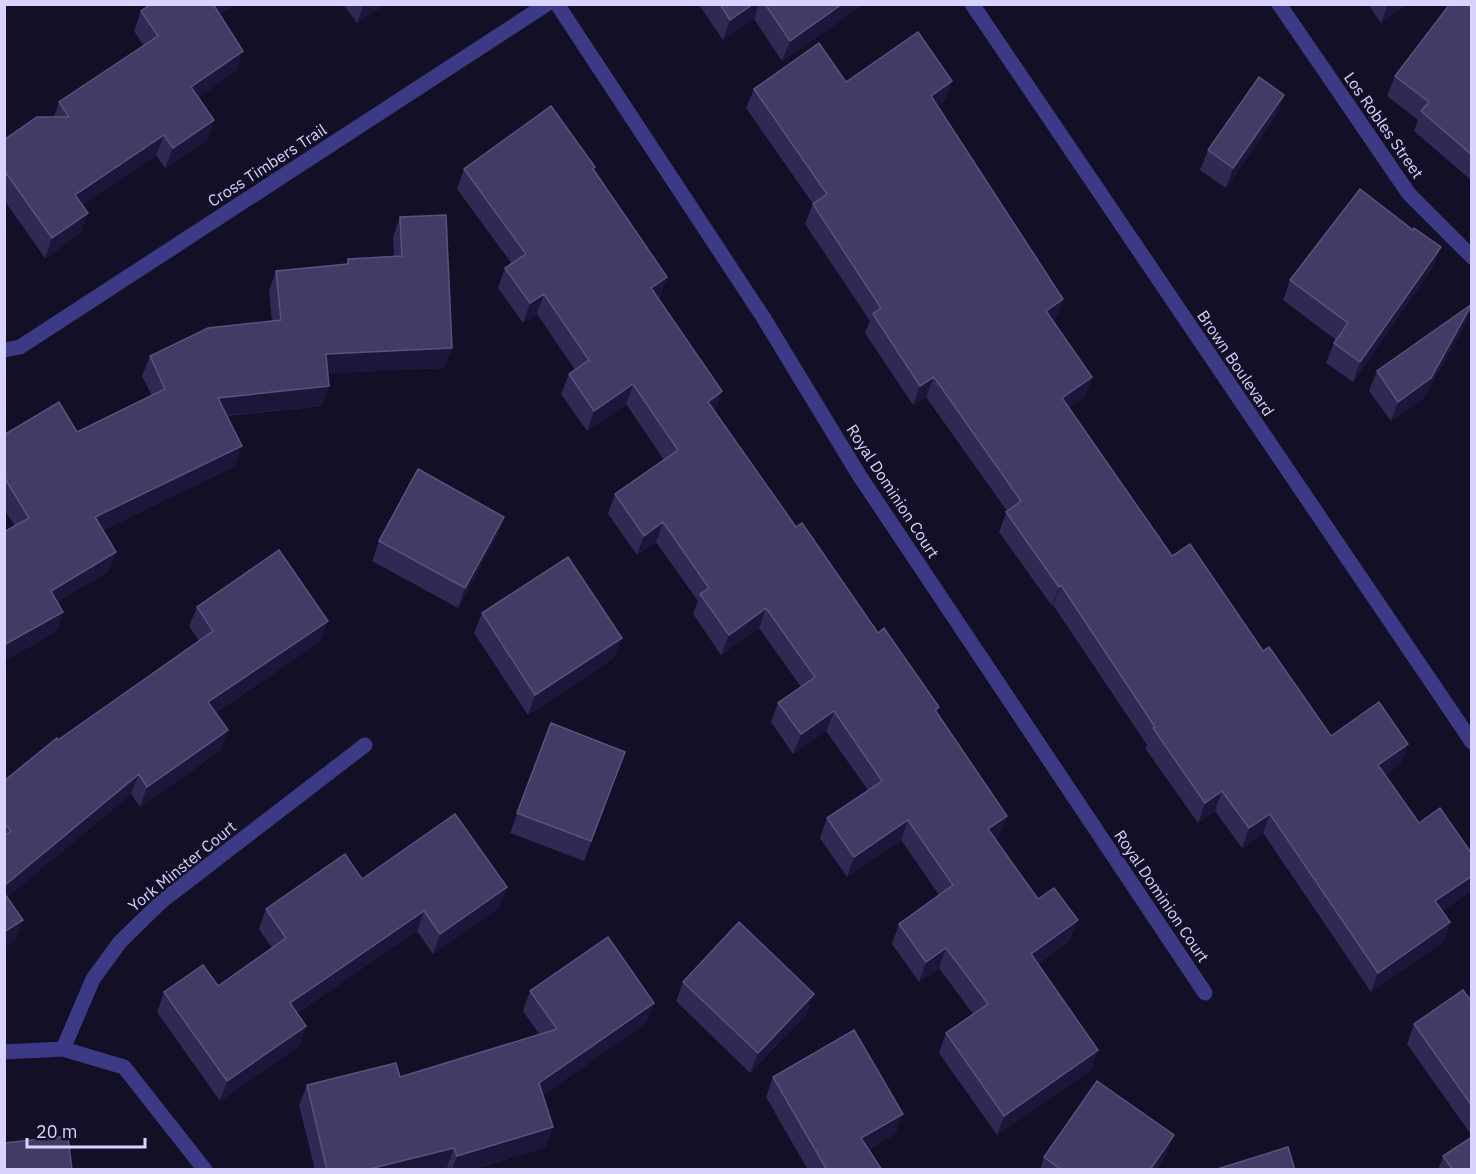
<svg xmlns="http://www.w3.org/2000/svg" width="1476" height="1174" font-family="'IBM Plex Sans',sans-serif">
	<rect width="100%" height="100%" fill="#130f26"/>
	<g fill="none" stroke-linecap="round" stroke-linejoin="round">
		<path stroke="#3d3a85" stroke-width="15" d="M557,4L763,317L859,475L1205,993
			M1279,4L1409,194L1472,257
			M4,350L20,347L547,4
			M63,1049L93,979L120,942L162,901L365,745
			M4,1052L63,1049L124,1067L205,1170"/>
		<path stroke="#3d3a85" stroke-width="15" d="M972,4L1472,742"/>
	</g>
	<path fill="#312854" d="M151,4H232L231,7L219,15L243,51L236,71L198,97L214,120L207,140L165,168L156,155L82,205L88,213L81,233L45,258L4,200V140L54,117L59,102L144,46L134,31L141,11Z
		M343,4H385L357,23Z
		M864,4L782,61L754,19L723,40L699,5Z
		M1368,4H1408L1381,23Z
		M1472,4V181L1414,131L1418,120L1387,96L1395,76Z
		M846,82L945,101L938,106L1063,299L1056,319L1053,321L1092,377L1085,397L1068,408L1172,556L1263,651L1331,736L1401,763L1385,775L1442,911L1450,922L1443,942L1371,992L1263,833L1242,848L1215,811L1198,823L1145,748L1147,745L1053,605L1052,606L999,532L1007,511L926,397L913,405L865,333L870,321L805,224L813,204L746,108L754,89Z
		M1284,95L1277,114L1226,188L1200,170L1208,150Z
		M464,169L594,171L667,277L660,296L658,298L715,412L796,527L878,633L939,707L937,713L1000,836L995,839L1038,899L1070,940L1038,964L1091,1070L997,1135L939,1053L946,1033L973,1014L939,968L919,982L892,944L899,924L939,895L901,840L847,877L820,838L827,818L868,790L826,731L793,754L771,722L778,703L801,687L759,628L721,655L693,614L698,601L656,542L637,555L608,514L615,494L664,460L626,404L587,431L561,394L569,374L575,370L537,314L523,323L498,288L505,268L512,264L457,189Z
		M400,217L445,368L328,373L322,406L227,416L235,466L103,530L116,552L108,572L57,602L63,612L56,632L4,661V532L15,526L4,509V435L77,432L152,396L142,376L150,356L272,321L269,291L276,271L346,264L348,259L394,257L393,237Z
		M1433,267L1353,382L1326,363L1334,343L1336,340L1283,300L1290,280Z
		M1472,306L1465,324L1424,398L1391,421L1369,391L1377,371Z
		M504,517L497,536L458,608L372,561L379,541Z
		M197,607L321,641L215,713L221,750L140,807L131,794L7,897L16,939L4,947V781L199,641L189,626Z
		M482,613L614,658L528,715L474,633Z
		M551,723L625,752L584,861L510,833Z
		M362,879L500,907L433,954L417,931L297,1013L306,1026L299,1046L220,1101L157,1012L164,992L218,986L272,948L259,929L266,909Z
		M683,982L807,1014L750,1073L676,1001Z
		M530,991L647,1022L543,1095L546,1147L472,1170H448L447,1167L438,1170H315L299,1105L307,1085L400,1077L540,1035L523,1011Z
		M1472,1002V1136L1407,1044L1414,1024Z
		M773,1077L896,1133L868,1150L882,1170H808L766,1097Z
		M1166,1155L1156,1170H1040L1044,1157Z
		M1443,1156L1472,1170H1438Z"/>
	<path fill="#1d163a" d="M213,4H232L231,7L205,25Z
		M364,4H385L357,23Z
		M753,4H759L754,19L723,40L730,20Z
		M842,4H864L782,61L790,41Z
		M1388,4H1408L1381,23Z
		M243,51L236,71L184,107L191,87Z
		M952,81L945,101L924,116L931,96Z
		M1284,95L1277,114L1226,188L1233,168Z
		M214,120L207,140L165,168L173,148Z
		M164,135L156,155L68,215L75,195Z
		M88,213L81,233L45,258L52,238Z
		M1441,247L1433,267L1353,382L1360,362Z
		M667,277L660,296L644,307L651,288Z
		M544,294L537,314L523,323L530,303Z
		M1063,299L1056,319L1038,331L1046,311Z
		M1472,305L1465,324L1424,398L1391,421L1398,402Z
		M452,348L445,368L319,374L326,354Z
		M934,377L926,397L913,405L920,386Z
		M1092,377L1085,397L1054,418L1062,398Z
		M633,384L626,404L587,431L594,411Z
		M329,386L322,406L211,417L218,398Z
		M722,391L715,411L701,421L708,402Z
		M242,446L235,466L88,537L95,517Z
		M504,517L497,536L458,608L465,588Z
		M663,522L656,542L637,555L644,536Z
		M116,552L108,572L43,611L51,591Z
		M1061,585L1053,605L1052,606L1059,587Z
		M766,608L759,628L721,655L729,635Z
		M63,612L56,632L4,661V645Z
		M328,621L321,641L201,722L208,702Z
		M622,638L614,658L528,715L535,695Z
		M834,711L826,731L793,754L801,734Z
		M228,730L221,750L140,807L147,787Z
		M1408,744L1401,763L1370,785L1378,765Z
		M139,774L131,794L4,900V886Z
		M1222,791L1215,811L1198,823L1205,803Z
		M1270,814L1263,833L1242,848L1249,828Z
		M1007,816L1000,836L981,849L988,829Z
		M908,820L901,840L847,877L854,857Z
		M1472,876V891L1428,921L1435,901Z
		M507,887L500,907L433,954L440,934Z
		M424,911L417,931L282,1023L290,1003Z
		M23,920L16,939L4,947V932Z
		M1078,920L1070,940L1024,974L1031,954Z
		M1450,922L1443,942L1371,992L1378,973Z
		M946,948L939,968L919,982L926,962Z
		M814,994L807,1014L750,1073L758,1053Z
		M654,1003L647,1022L532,1103L539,1083Z
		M306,1026L299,1046L220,1101L227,1081Z
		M1098,1050L1091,1070L997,1135L1004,1116Z
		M903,1114L896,1133L853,1158L861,1138Z
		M553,1127L546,1147L472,1170H452L457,1156Z
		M1174,1135L1166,1155L1156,1170H1150Z
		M454,1148L447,1167L438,1170H365Z"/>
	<path fill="#433a66" stroke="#5a527e" stroke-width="1.5" d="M151,4H213L243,51L191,87L214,120L173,148L164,135L75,195L88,213L52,238L4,170V140L37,117H69L59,102L158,36L141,11Z
		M720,4H753L730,20Z
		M765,4H842L790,41Z
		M1450,4H1472V155L1421,111L1429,102L1395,76Z
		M918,32L952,81L931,96L1063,299L1046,311L1092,377L1062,398L1172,556L1190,544L1263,651L1269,647L1331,736L1379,702L1408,744L1378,765L1419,823L1440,808L1472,854V876L1435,901L1450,922L1378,973L1270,814L1249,828L1222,791L1205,803L1153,728L1155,727L1061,585L1059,587L1006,512L1021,501L934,377L920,386L873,314L881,308L813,204L827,194L754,89L819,43L846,82Z
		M1259,77L1284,95L1233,168L1208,150Z
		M551,106L595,167L593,169L667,277L651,288L722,391L708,402L796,527L802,523L878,633L884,628L939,707L935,710L1007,816L988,829L1038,899L1054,888L1078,920L1031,954L1098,1050L1004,1116L946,1033L988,1004L946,948L926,962L899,924L953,885L908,820L854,857L827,818L882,781L834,711L801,734L778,703L815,677L766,608L729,635L700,594L709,588L663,522L644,536L615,494L678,450L633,384L594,411L569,374L589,360L544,294L530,303L505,268L526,254L464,169Z
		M1360,189L1413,230L1414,228L1441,247L1360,362L1334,343L1348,323L1290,280Z
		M446,215L452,348L326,354L329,386L218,398L242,446L95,517L116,552L51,591L63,612L4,645V532L29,518L4,477V435L59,402L77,432L165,389L150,356L208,328L281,320L276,271L348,264V259L402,256L400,217Z
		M1472,304L1431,378L1398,402L1377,371Z
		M418,469L504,517L465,588L379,541Z
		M279,550L328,621L208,702L228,730L147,787L139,774L4,886V836L11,831L4,823V781L57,738L58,740L213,631L197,607Z
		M568,557L622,638L535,695L482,613Z
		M551,723L625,752L591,841L517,813Z
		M455,814L507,887L440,934L424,911L290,1003L306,1026L227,1081L164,992L203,965L218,986L286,938L266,909L345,854L362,879Z
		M4,893L23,920L4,932Z
		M739,922L814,994L758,1053L683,982Z
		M608,937L654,1003L539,1083L553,1127L457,1156L454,1148L365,1170H327L307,1085L396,1063L400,1077L557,1029L530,991Z
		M1463,990L1472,1002V1106L1414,1024Z
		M854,1030L903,1114L861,1138L882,1170H827L773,1077Z
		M1097,1081L1174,1135L1150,1170H1062L1044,1157Z
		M68,1136L72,1170H4V1143Z
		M1472,1137V1170H1453L1443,1156Z
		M1288,1147L1295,1170H1214Z"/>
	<g text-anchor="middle" stroke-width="5" stroke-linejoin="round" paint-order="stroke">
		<g font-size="16" fill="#d9d4ff" stroke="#130f26">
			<text transform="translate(1384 125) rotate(55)" y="6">Los Robles Street</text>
			<text transform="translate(267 165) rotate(-33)" y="6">Cross Timbers Trail</text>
			<text transform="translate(1236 363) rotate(56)" y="6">Brown Boulevard</text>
			<text transform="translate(893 491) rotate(57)" y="6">Royal Dominion Court</text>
			<text transform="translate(182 866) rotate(-39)" y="6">York Minster Court</text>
			<text transform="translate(1162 896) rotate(56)" y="6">Royal Dominion Court</text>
		</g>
	</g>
	<rect width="1476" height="1174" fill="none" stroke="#d9d4ff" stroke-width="12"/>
	<path d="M27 1138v9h118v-9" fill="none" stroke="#d9d4ff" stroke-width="3"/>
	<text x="36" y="1138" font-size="18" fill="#d9d4ff" stroke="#130f26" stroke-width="4.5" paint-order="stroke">20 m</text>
</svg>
